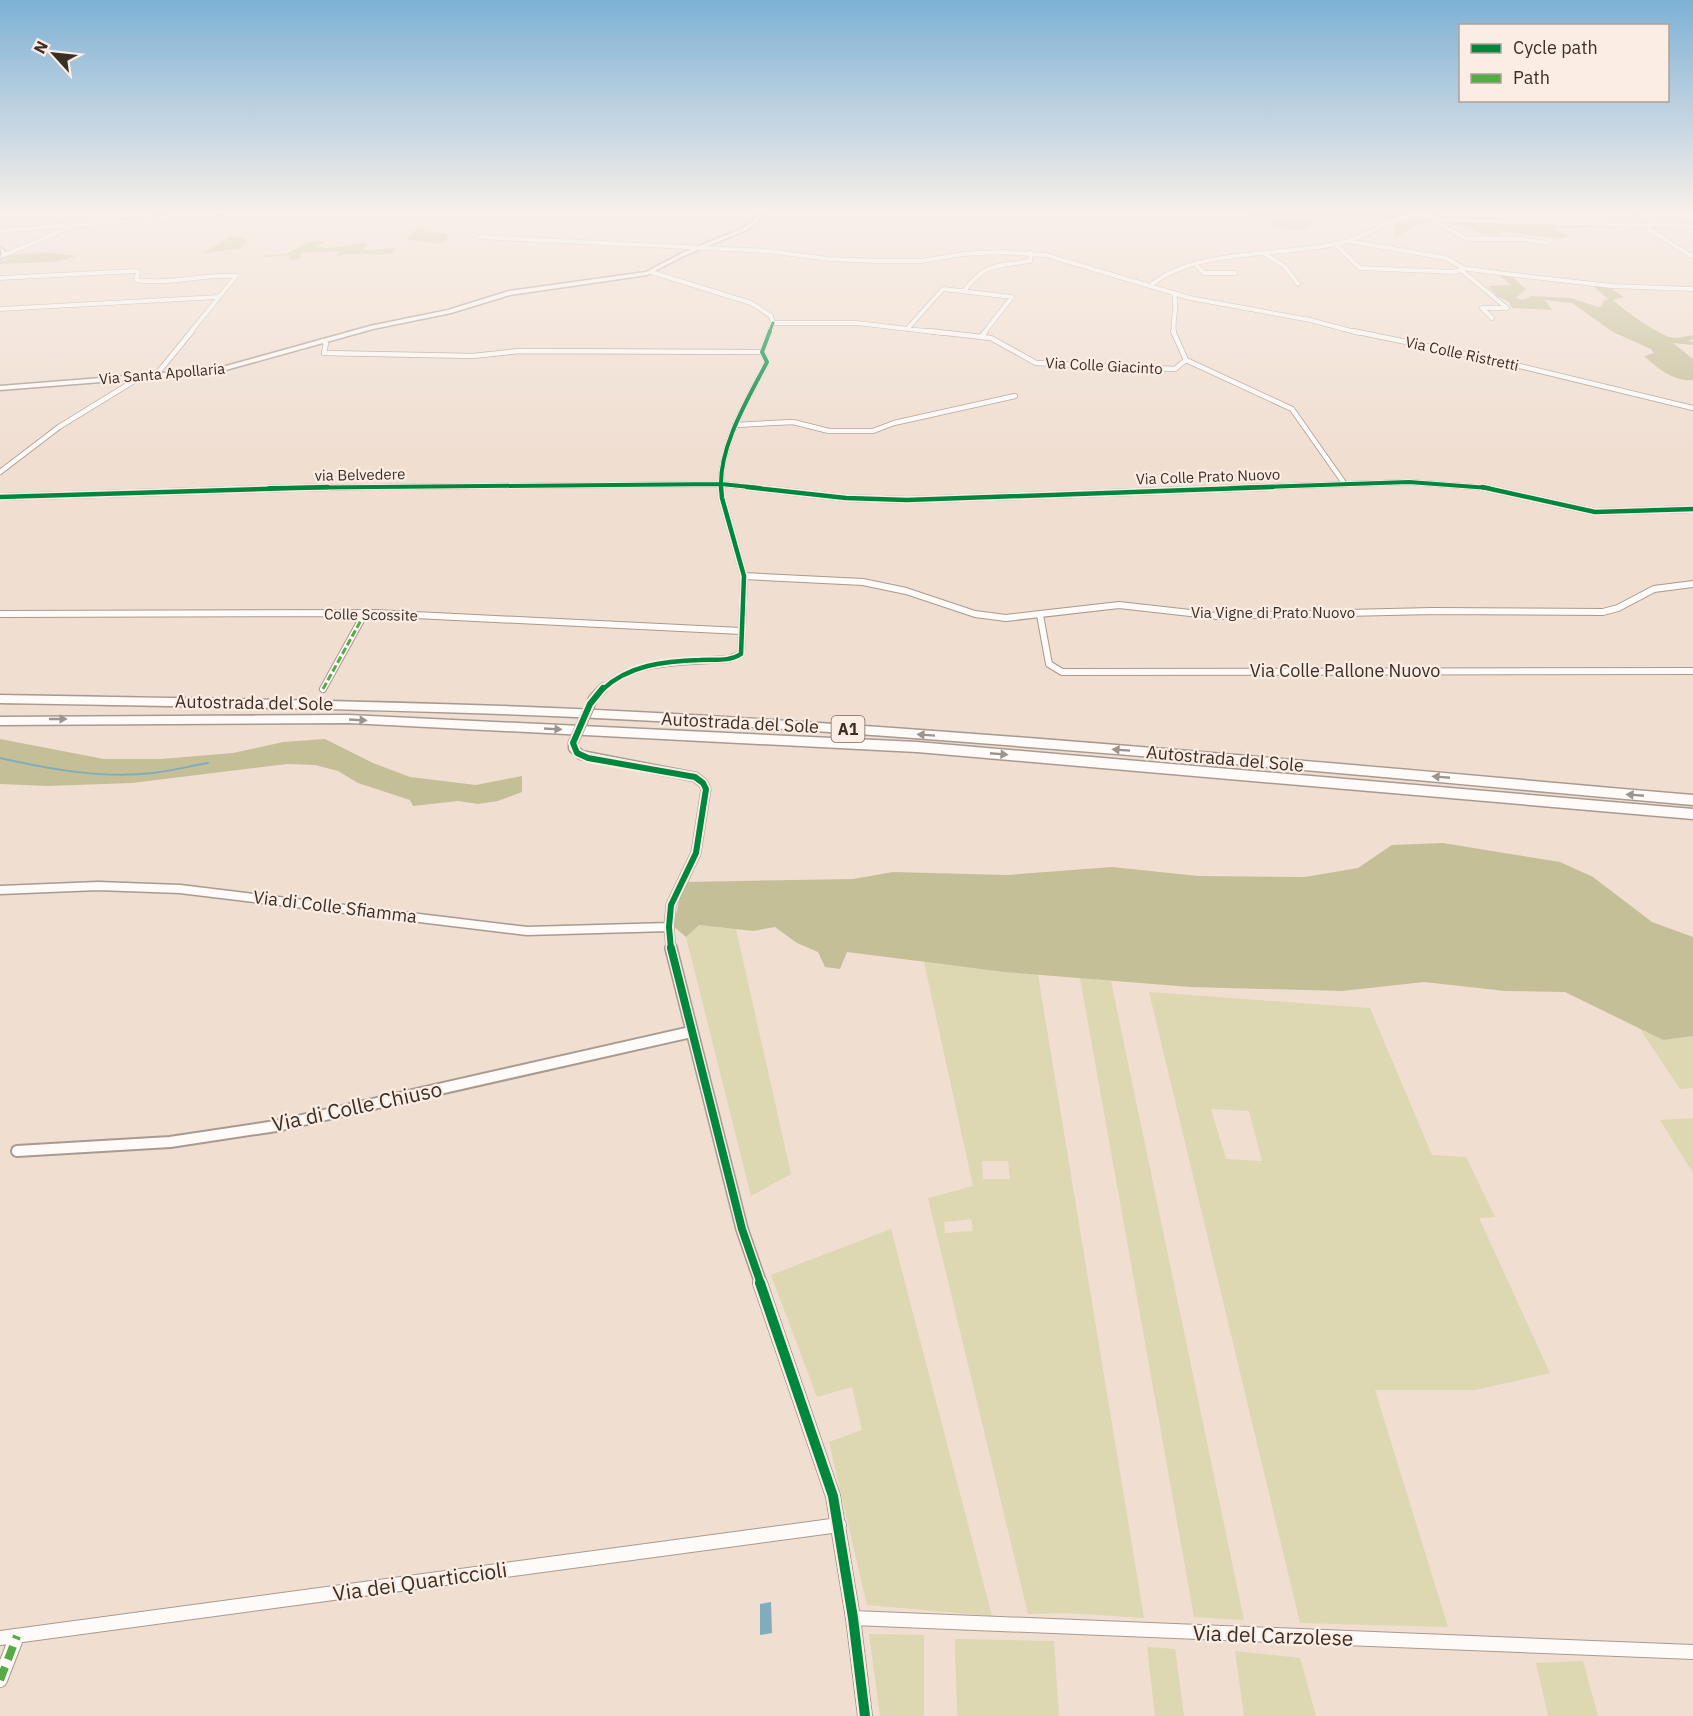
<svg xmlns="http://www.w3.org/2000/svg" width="1693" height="1716" font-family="'IBM Plex Sans',sans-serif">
	<rect width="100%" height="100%" fill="#f0ded1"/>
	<path fill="#ddd7b2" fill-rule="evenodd" d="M698,925L736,929L791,1174L751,1196L686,937Z
		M924,962L1038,975L1144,1618L1066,1613L1028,1614L928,1198L973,1186ZM982,1161H1008L1010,1179H983ZM971,1219L973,1231L945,1233L944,1222Z
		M1080,978L1111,981L1244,1620L1194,1617Z
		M1149,992L1370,1008L1432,1155L1466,1157L1495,1217L1479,1218L1550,1373L1475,1390H1375L1448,1627L1300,1623ZM1211,1109L1249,1111L1262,1161L1226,1159Z
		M1640,1029L1663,1040L1693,1036V1088L1680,1089Z
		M1693,1118V1173L1660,1120Z
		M891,1229L992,1616L867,1605L829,1442L862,1430L852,1387L817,1397L771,1275Z
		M869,1634L924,1635V1716H880Z
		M955,1639L1054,1641L1059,1716H957Z
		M1147,1647L1175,1649L1184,1716H1155Z
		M1235,1651L1300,1658L1316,1716H1244Z
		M1583,1661L1598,1716H1548L1536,1663Z"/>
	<path fill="#c5bf98" d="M1245,211H1393L1504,224L1608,226L1553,229L1570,236L1560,238L1533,236L1502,231C1489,243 1476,229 1462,226C1451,224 1430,220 1419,224C1409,227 1404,235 1393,237L1396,230L1394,224L1383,218L1313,221L1308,229C1285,233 1265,222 1245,211Z
		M419,227L425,228L422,233L431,231L450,235L445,236L448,240C436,248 419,240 406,239Z
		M231,237H241L248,241L241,246L243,248L200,254Z
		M322,241L324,242L314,247L328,248L363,243L368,244L363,249C374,252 385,247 396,248L393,253C374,257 356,251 337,256L339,251L302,253L299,259L291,260L290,256C281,253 272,259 263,256L288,253L309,242Z
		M46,252L77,256L55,262L0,264V261L9,260L3,258C19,251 29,256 46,252Z
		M1502,274H1513L1512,277L1526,289L1516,298L1523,300L1531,296L1571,298L1598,307L1602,306L1603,301L1608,299L1594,287H1609L1624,297L1613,300C1624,310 1659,336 1674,338C1680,338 1687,336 1693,335V339L1688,341L1693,342V345L1673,343L1693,359V380C1674,382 1657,368 1644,356L1654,353L1651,349L1613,332L1572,303L1545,300L1552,310L1512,308L1509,302L1497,296L1488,286L1511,285L1500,276Z
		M0,739L104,759H161L233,753L283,742L325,739L373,763L410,777L476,785L522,776V792L498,801L478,804L458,801L413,806L410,800L358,783L338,771L315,765L287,764L132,783L47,786L0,784Z
		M1443,843L1560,862L1593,877L1652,922L1693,937V1036L1663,1040L1565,992L1505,991L1424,982L1342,991L1190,987L1005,972L847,952L840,969L825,967L818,952L797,943L775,927L753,931L699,925L686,937L673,926L684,882L853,879L893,872L1007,875L1112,867L1198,876L1305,877L1358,868L1392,845Z"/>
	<path fill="#80acbb" d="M771,1602L772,1633L760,1635V1604Z"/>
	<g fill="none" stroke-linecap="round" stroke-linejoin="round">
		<path stroke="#80acbb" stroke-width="2" d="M0,758C49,769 102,779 153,773C171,771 190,766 208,763"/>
		<defs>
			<path id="street-far5" d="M740,211L762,212
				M1638,211L1653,223L1649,227L1650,230L1693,257
				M1417,213L1442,220L1693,226
				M636,218L643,211
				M1434,221L1467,239H1523L1547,243
				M0,231L68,225
				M479,237L767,251L829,259L878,261H921L963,254L1001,252L1046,255L1190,298L1310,320L1359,333
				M1348,241L1446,258L1463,268L1490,272L1611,286L1693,289
				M1335,244L1360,268L1454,272L1461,270L1460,266
				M1265,254L1284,266L1298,284
				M4,255L76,225L245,211
				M1195,264L1204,273H1235
				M1461,270L1507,308H1482L1492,318
				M651,272L751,303L771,316L773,323
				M0,278L135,271L138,272L136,280C170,285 202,274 236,276L190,333
				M1150,286C1194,247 1288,257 1345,242C1372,235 1392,215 1422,215
				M964,291C986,262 996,267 1030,261L1031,253
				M0,309L219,297
				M773,323H857L942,333
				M907,329L943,289L1012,297L984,333
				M769,333L773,323
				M1174,333C1172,318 1178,308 1174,294"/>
			<path id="street-far4" d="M929,331L991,338L1036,363L1175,369L1186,360L1173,331
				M1353,331L1499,361L1693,408
				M981,337L986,331
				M323,341L326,343L324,353L473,356L519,351L762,352
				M1186,360L1292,409L1344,483
				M156,375L192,331
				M735,425L793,422L829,431H873L894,423L1015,396
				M0,472L59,427L142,376
				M269,488L721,484L760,488
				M721,488C719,446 748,399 767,362L762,352L770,331
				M1231,488L1409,482L1489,488"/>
			<path id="street-far3" d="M747,487L846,498L907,500L1273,487
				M1482,487L1595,512L1693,509
				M0,497L328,487
				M744,576L863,582L906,591L975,614L1006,618L1119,605L1217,616L1432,611L1603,612L1618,608L1654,589L1693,584
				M0,614L375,613L741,631
				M1040,615L1049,664L1062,672L1693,671
				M323,689L365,613
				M602,690C634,658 688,662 729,659L741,654L744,576L722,498L721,487"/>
			<path id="street-far2" d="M593,699L603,688
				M573,743V748L581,755L695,777L703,783L706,789L696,853L671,905L669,927L671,949
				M0,890L98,886L180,889L527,931L669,927"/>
			<path id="street-far1" d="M671,948L742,1229L761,1284
				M17,1151L170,1142L276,1126L691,1032"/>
			<path id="street" d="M760,1283L833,1496L853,1618L865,1716
				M853,1618L1693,1652
				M0,1638L839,1525
				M0,1680L17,1636"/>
			<path id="secondary" d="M761,211H765L757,223L747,230L686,255L647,275L510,295L451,313L373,329L215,373L0,390V386L215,369L370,326L448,310L509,291L646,272L682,253L743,228L753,221Z
				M0,248L8,253L0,259L2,253Z"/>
			<path id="highway" d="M0,695C219,699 438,701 656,713C1002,732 1348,765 1693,795V805C1348,774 1002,741 656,721C438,709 219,707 0,703Z
				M349,715L917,742L1693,809V819L917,752L349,723L0,725V717Z"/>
		</defs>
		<use href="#street-far5" stroke="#a89a90" stroke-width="5"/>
		<use href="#street-far4" stroke="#a89a90" stroke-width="6"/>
		<use href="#street-far3" stroke="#a89a90" stroke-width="8"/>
		<use href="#street-far2" stroke="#a89a90" stroke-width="11"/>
		<use href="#street-far1" stroke="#a89a90" stroke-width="14"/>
		<use href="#street" stroke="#a89a90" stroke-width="16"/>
		<use href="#secondary" stroke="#a89a90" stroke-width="3"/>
		<use href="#highway" stroke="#a89a90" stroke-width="3"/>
		<use href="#street-far5" stroke="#fdfaf8" stroke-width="4"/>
		<use href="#street-far4" stroke="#fdfaf8" stroke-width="4.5"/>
		<use href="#street-far3" stroke="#fdfaf8" stroke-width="6"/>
		<use href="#street-far2" stroke="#fdfaf8" stroke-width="8"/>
		<use href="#street-far1" stroke="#fdfaf8" stroke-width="10"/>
		<use href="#street" stroke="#fdfaf8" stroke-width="14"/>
		<use href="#secondary" fill="#fdfaf8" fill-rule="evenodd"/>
		<use href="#highway" fill="#fdfaf8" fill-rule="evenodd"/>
		<defs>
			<path id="street-bridge" d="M573,743L593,699"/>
		</defs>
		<use href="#street-bridge" stroke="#a89a90" stroke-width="11" stroke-linecap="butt"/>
		<use href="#street-bridge" stroke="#fdfaf8" stroke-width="8"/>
		<path stroke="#55ab44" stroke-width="3" stroke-dasharray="7 3" stroke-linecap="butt" d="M323,689L365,613"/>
		<path stroke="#55ab44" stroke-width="8" stroke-dasharray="14 8" stroke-linecap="butt" d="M0,1680L17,1636"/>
		<defs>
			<path id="cycleway-far5" d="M769,333L773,323"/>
			<path id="cycleway-far4" d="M269,488L721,484L760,488
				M721,488C719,446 748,399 767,362L762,352L770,331
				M1231,488L1409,482L1489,488"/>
			<path id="cycleway-far3" d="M747,487L846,498L907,500L1273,487
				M1482,487L1595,512L1693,509
				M0,497L328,487
				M602,690C628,665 665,661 700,660C714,659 729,662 741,654L744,576L722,498L721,487"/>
			<path id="cycleway-far2" d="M603,688L590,704L573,743L577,753L588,758L695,777L703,783L706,789L696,853L671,905L669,927L671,949"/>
			<path id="cycleway-far1" d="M671,948L742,1229L761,1284"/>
			<path id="cycleway" d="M760,1283L833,1496L853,1618L865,1716"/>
		</defs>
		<use href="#cycleway-far5" stroke="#fbede4" stroke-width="4.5"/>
		<use href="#cycleway-far4" stroke="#fbede4" stroke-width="6"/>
		<use href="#cycleway-far3" stroke="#fbede4" stroke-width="8"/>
		<use href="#cycleway-far2" stroke="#fbede4" stroke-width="10"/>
		<use href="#cycleway-far1" stroke="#fbede4" stroke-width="11"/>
		<use href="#cycleway" stroke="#fbede4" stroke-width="14"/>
		<use href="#cycleway-far5" stroke="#00873e" stroke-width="3"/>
		<use href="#cycleway-far4" stroke="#00873e" stroke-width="4"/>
		<use href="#cycleway-far3" stroke="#00873e" stroke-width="4.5"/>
		<use href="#cycleway-far2" stroke="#00873e" stroke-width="6"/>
		<use href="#cycleway-far1" stroke="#00873e" stroke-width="8"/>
		<use href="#cycleway" stroke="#00873e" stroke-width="10"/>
	</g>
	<defs><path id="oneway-solid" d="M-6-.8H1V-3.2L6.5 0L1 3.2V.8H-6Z" transform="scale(1.5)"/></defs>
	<g fill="#9c948e">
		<use href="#oneway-solid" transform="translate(58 719)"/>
		<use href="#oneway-solid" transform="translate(358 720) rotate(3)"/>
		<use href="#oneway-solid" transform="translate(553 729) rotate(3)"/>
		<use href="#oneway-solid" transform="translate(926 735) rotate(-176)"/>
		<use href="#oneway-solid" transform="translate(1121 750) rotate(-176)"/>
		<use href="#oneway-solid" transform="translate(999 754) rotate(5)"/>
		<use href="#oneway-solid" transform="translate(1441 777) rotate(-175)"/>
		<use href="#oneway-solid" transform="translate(1635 795) rotate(-175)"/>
	</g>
	<linearGradient id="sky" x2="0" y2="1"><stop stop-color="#7eb1d6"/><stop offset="0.47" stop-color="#f8f0ea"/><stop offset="1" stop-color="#f8f0ea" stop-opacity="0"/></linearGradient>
	<rect width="1693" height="451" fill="url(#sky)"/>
	<g text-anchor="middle" stroke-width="4.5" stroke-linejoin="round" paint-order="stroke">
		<g font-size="15" fill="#3b2f25" stroke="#fbede4">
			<text transform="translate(1462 354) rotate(12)" y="5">Via Colle Ristretti</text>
			<text transform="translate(1104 366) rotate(3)" y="5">Via Colle Giacinto</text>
			<text transform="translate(162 374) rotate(-5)" y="5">Via Santa Apollaria</text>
			<text transform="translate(360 475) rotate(-1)" y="5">via Belvedere</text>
			<text transform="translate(1208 477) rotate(-2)" y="5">Via Colle Prato Nuovo</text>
			<text x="1273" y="618">Via Vigne di Prato Nuovo</text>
			<text transform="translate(371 615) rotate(1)" y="5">Colle Scossite</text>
		</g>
		<rect fill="#fbede4" stroke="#75685e" stroke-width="1.5" x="831.5" y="716" width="33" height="26" rx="4.5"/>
		<g font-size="16" font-weight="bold" fill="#3b2f25">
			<text x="848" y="735">A1</text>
		</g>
		<g font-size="18" fill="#3b2f25" stroke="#fbede4">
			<text x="1345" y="677">Via Colle Pallone Nuovo</text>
			<text transform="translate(254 703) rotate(1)" y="6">Autostrada del Sole</text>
			<text transform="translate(740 723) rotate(3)" y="6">Autostrada del Sole</text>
			<text transform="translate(1225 759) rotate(5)" y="6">Autostrada del Sole</text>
			<text transform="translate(335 907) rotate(7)" y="6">Via di Colle Sfiamma</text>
		</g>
		<g font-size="21" fill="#3b2f25" stroke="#fbede4">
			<text transform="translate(357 1107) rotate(-12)" y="7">Via di Colle Chiuso</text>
			<text transform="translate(420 1582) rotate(-8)" y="7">Via dei Quarticcioli</text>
			<text transform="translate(1273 1636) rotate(2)" y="7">Via del Carzolese</text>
		</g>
	</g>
	<rect x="1459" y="24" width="210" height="78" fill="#fbede4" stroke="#aea198" stroke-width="1.5"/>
	<rect x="1471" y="44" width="30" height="9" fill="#00873e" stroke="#aea198" stroke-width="1.5"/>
	<text x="1513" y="54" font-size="18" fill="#3b2f25">Cycle path</text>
	<rect x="1471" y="74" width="30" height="9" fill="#55ab44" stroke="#aea198" stroke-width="1.5"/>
	<text x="1513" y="84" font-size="18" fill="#3b2f25">Path</text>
	<g transform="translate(54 54) rotate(297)" stroke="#fbede4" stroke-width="4.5" paint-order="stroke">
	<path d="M0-4.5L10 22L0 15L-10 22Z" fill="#3b2f25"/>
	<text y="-9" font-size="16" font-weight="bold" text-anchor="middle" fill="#3b2f25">N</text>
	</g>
</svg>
